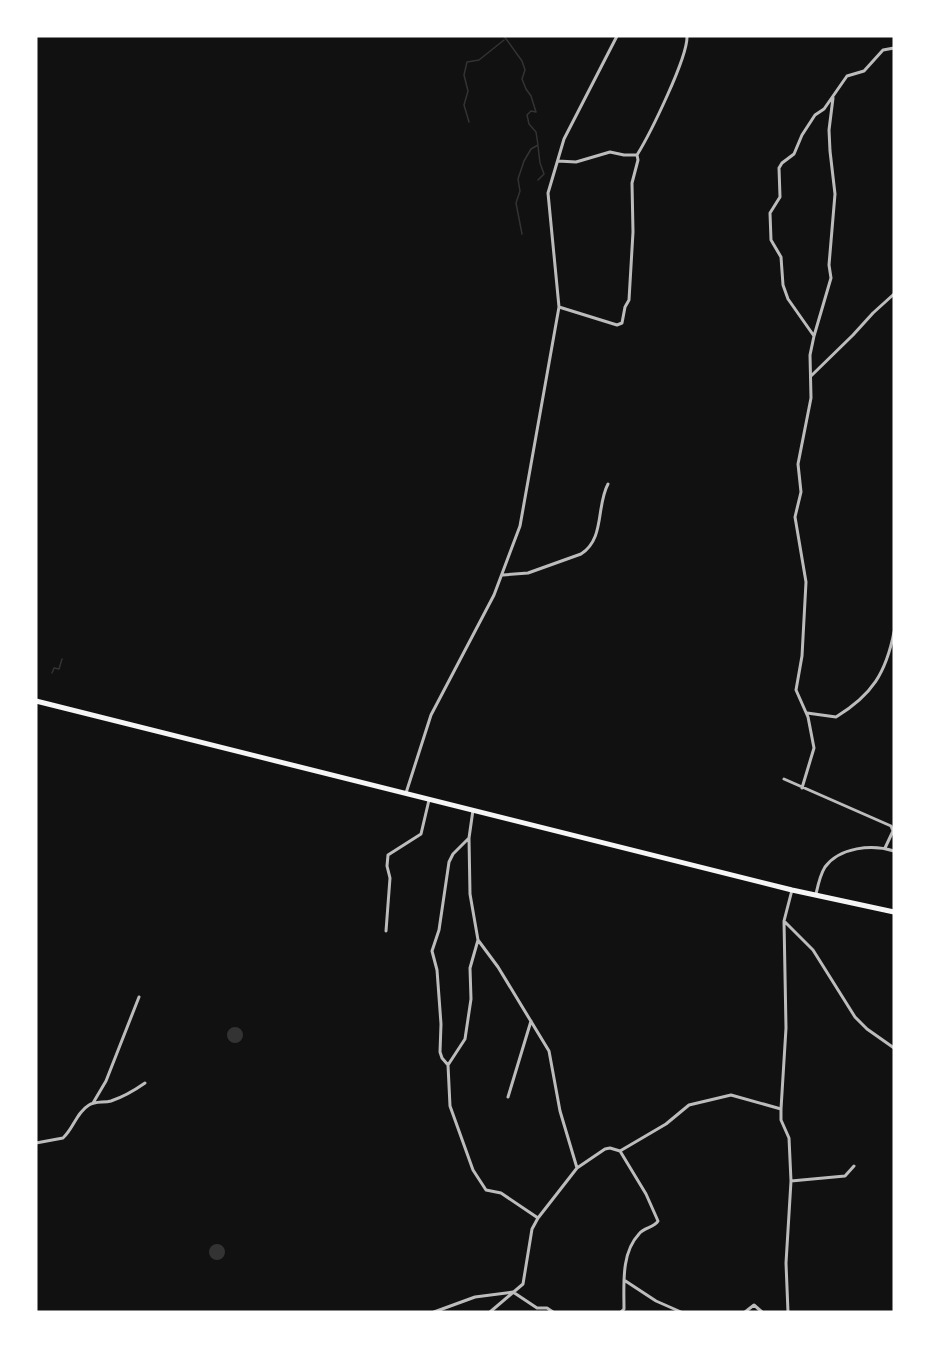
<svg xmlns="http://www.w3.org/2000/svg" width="930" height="1348" font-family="'Exo 2',sans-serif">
	<rect width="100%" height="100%" fill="#111"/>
	<path fill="#333" d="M227 1035a8 8 0 1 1 16 0a8 8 0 1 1-16 0Z
		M209 1252a8 8 0 1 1 16 0a8 8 0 1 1-16 0Z"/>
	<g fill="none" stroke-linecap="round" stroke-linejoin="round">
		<path stroke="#333" stroke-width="1.5" d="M504,36L522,61L525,70L522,79L526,89L531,96L536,112L531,111L527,115L529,124L536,132L538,145L531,149L524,161L518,179L520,191L516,203L522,234
			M469,122L464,105L468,91L464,75L467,62L479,60L504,40
			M538,180L544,174L540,163L538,146
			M52,673L54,668L59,669L62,659
			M36,718V717"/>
		<path stroke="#bcbcbc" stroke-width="3" d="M637,155C650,134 688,57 687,36
			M558,161L576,162L610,152L624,155H637L638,160L632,183L633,232L629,300L625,307L622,323L617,325L559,307
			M814,336L788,299L783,285L781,257L771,240L770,213L780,197L779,168L782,163L794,154L802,135L815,115L824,109L847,76L864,71L883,50L894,48
			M811,376L853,335L873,313L894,294
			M503,575L528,573L581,554C605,539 596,506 608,484
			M807,713L836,717C872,695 886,673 894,632
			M784,779L891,826L893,831L885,848
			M802,788L814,748L808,717L796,690L802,656L806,582L795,517L801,492L798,464L811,398L810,355L814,336L831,278L829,265L835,194L830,151L829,130L833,98
			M406,793L431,715L494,595L520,526L559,307L548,193L564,139L617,36
			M473,810L469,838L470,894L478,940L498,967L549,1051L560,1111L577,1168L538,1218L532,1229L523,1284L490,1312
			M469,838L453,854L449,862L439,930L432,951L437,970L441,1024L440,1052L442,1058L448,1065L450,1106L473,1170L486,1190L501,1193L538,1218
			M816,894C818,885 820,875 825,867C840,847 872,844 894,851
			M785,922L813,950L855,1017L867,1029L894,1048
			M386,931L390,878L387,866L388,855L421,834L429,800
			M448,1065L465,1039L471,999L470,968L478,940
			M508,1097L531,1021
			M93,1103L106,1081L139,997
			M36,1143L63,1138C74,1128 76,1113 89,1105C95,1101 104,1103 111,1101C123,1097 135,1090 145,1083
			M620,1151L646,1194L658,1221C654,1228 644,1227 639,1234C621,1253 624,1284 624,1309L621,1312
			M577,1168L605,1149L610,1148L620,1151L666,1124L689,1105L731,1095L781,1109
			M791,1181L845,1176L854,1166
			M624,1280L656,1301L681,1312
			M434,1312L475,1297L513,1292L537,1308H547L553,1312
			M745,1312L754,1305L762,1312
			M788,1312L786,1263L791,1181L789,1138L781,1120V1109L786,1028L784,921L792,890"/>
		<path stroke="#f5f5f5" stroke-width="5" d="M36,701L792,890L894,912"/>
	</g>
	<rect width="930" height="1348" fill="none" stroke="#ffffff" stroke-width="75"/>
</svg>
